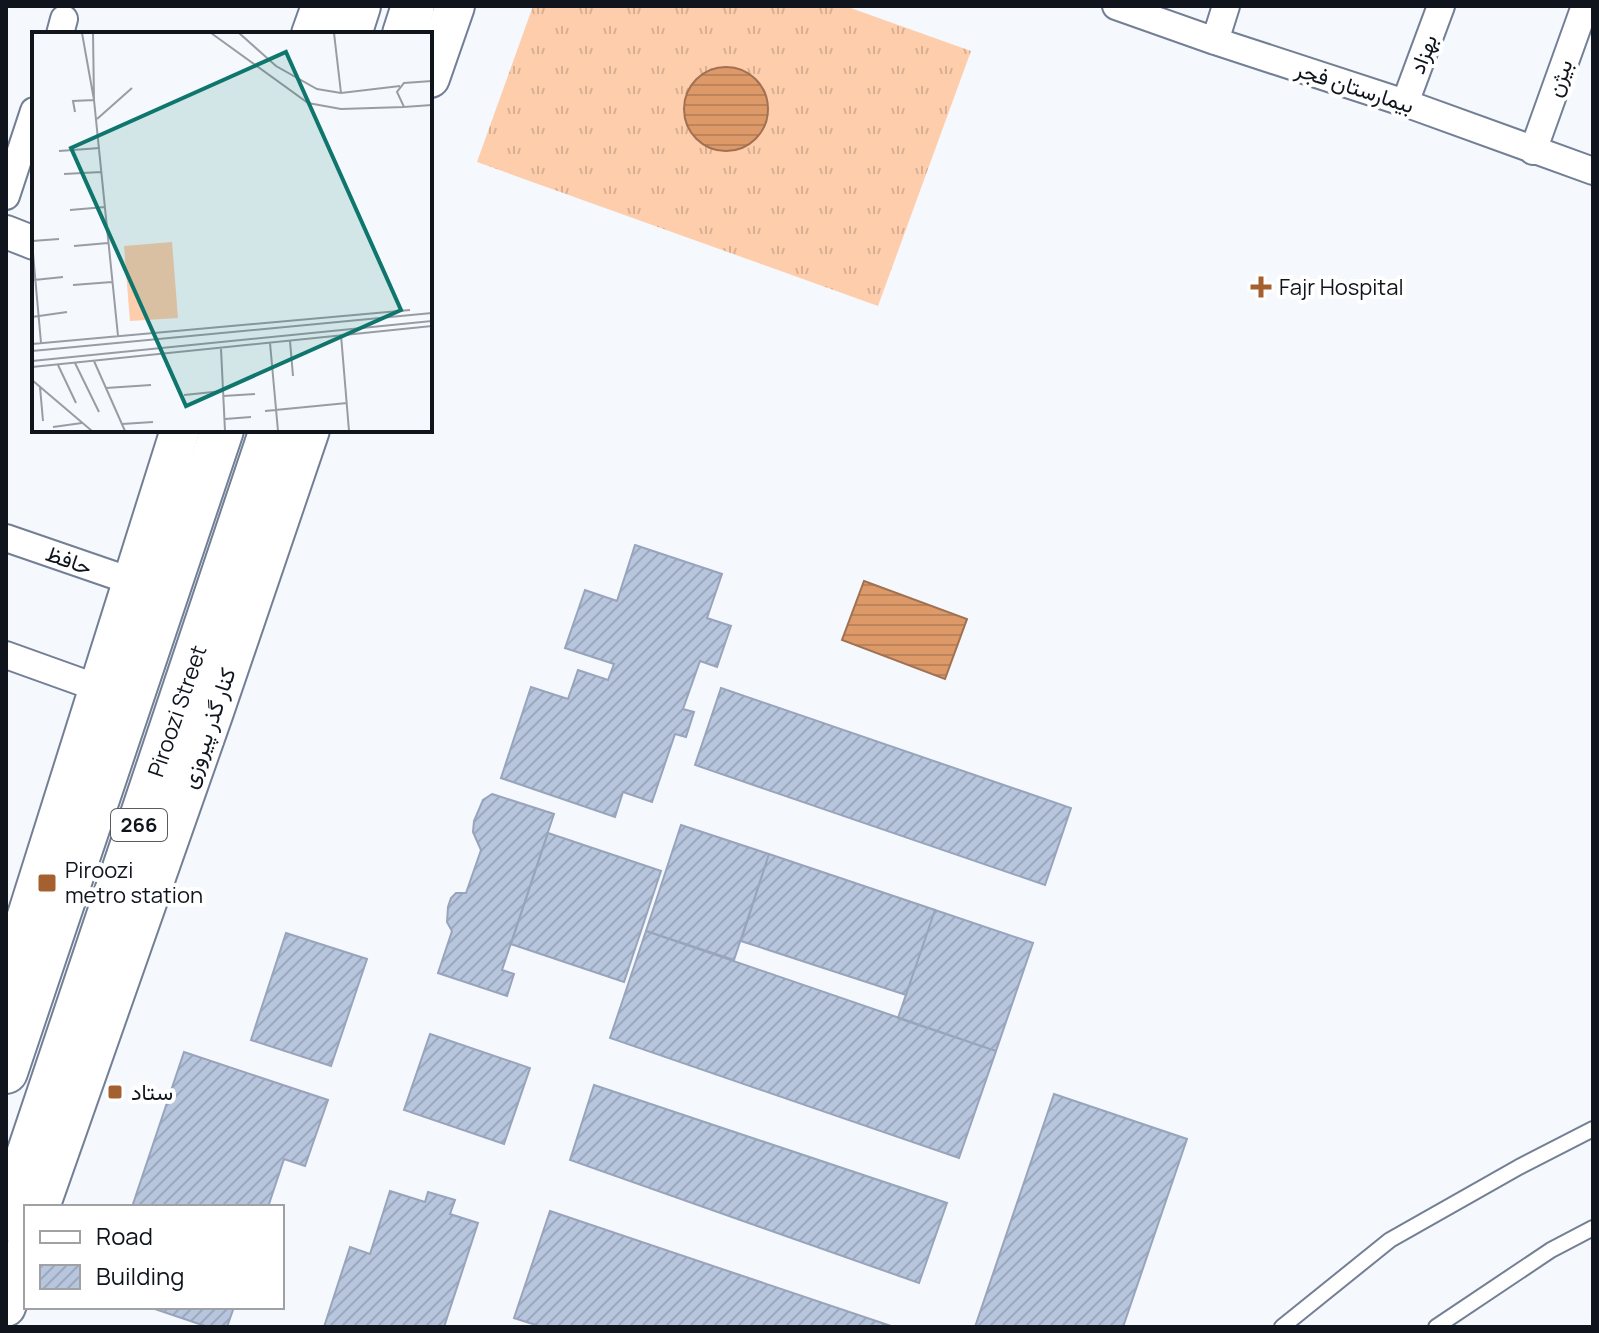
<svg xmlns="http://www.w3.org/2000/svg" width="1599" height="1333" font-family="Manrope,Vazirmatn,sans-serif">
	<defs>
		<pattern id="grass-tufts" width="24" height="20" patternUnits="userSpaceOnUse" patternTransform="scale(2)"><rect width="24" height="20" fill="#fecdac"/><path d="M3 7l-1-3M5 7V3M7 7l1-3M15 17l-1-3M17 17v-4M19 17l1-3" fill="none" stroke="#d9af94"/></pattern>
		<pattern id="water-rules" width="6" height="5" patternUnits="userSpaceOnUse" patternTransform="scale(2)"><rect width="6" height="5" fill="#de9969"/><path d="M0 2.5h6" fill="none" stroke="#bd835b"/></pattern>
		<pattern id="building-hatch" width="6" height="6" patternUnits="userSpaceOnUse" patternTransform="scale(2)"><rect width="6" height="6" fill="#b7c5dd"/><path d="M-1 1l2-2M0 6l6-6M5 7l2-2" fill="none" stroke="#9ca8bd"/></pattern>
	</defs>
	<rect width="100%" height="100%" fill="#f5f8fd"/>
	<path fill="url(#grass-tufts)" d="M533,6H845L971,51L878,306L477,162Z"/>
	<path fill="url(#water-rules)" stroke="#a07152" stroke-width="2" d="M684 109a42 42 0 1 1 84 0a42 42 0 1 1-84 0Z
		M864,581L967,619L945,679L842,640Z"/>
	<path fill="url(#building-hatch)" stroke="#97a4bc" stroke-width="2" d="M635,545L722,574L707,618L731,626L717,667L700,661L683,709L694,712L686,737L675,734L652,802L623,792L615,817L501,778L531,687L568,699L578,670L608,680L614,664L565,648L585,590L617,601Z
		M721,688L1071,808L1045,885L695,765Z
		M492,794L554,814L502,970L514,974L507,996L438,973L452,931L447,922L448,907L451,898L456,893H466L481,850L473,832L474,821L483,800Z
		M681,825L769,854L734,960L646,931Z
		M548,833L661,871L624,982L511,944Z
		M769,854L935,910L906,995L741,941Z
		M935,910L1033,943L996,1051L898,1018Z
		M646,931L996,1051L959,1158L610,1038Z
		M286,933L367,959L331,1066L251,1040Z
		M430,1034L530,1068L504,1144L404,1110Z
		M184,1052L328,1100L305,1166L284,1159L268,1207H132Z
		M594,1085L947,1203L919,1283L570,1160Z
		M1054,1094L1187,1139L1123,1327H975Z
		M390,1191L425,1202L428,1192L455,1200L450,1214L478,1223L444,1327H324L350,1247L370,1254Z
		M550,1211L894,1327H542L514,1318Z
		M149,1307H234L227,1327H208Z"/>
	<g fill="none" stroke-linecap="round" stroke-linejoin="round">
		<defs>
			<path id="service" d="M1282,1327L1390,1240L1519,1167L1593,1129
				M1436,1327L1551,1250L1593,1228"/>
			<path id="minor" d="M1116,6L1215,41L1405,103L1593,171
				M60,34L64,19
				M1215,41L1226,6
				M1405,103L1441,6
				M1533,151L1585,6
				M6,196L34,111
				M6,538L131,581
				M6,655L98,688"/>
			<path id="tertiary" d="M6,232L34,243"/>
			<path id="secondary" d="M311,34L321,6
				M430,78L455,6
				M6,982L180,430
				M40,1207L214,712L310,430
				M6,1307L26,1248"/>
			<path id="primary" d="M350,34L359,6
				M404,34L413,6
				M6,1072L222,430
				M6,1220L271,430"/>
		</defs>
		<use href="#service" stroke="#727f95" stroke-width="18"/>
		<use href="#minor" stroke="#727f95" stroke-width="30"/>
		<use href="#tertiary" stroke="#727f95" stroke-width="36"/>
		<use href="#secondary" stroke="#727f95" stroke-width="42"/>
		<use href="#primary" stroke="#727f95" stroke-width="46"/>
		<use href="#service" stroke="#fff" stroke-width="14"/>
		<use href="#minor" stroke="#fff" stroke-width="26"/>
		<use href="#tertiary" stroke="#fff" stroke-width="32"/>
		<use href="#secondary" stroke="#fff" stroke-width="38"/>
		<use href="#primary" stroke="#fff" stroke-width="42"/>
	</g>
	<g fill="#a4612f" stroke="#fff" stroke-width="3">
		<path d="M1257 275h8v8h8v8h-8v8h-8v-8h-8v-8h8z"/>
		<rect x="37" y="873" width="20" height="20" rx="4"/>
		<rect x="107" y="1084" width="16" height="16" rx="4"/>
	</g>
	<g text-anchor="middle" stroke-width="8" stroke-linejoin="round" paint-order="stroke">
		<rect fill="#fff" stroke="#585b61" stroke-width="2" x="111" y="809" width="56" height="32" rx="6"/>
		<g font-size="20" font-weight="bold" fill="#10151d">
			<text x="139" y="832">266</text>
		</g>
		<g font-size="22" fill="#10151d" stroke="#fff">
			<text transform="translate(1423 54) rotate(-69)" y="8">بهزاد</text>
			<text transform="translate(1559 78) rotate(-71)" y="8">بیژن</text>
			<text transform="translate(1355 87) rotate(18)" y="8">بیمارستان فجر</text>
			<text transform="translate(69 560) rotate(19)" y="8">حافظ</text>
			<text transform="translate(177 711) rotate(-71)" y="8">Piroozi Street</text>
			<text transform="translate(208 728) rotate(-71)" y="8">کنار گذر پیروزی</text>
		</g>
		<g font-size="22" fill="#10151d" stroke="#fff" text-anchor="start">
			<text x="1279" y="295">Fajr Hospital</text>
			<text x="65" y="878">Piroozi<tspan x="65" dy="25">metro station</tspan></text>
			<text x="131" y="1100">ستاد</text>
		</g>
	</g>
	<g transform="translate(32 32)">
		<rect width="400" height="400" fill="#f5f8fd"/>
		<path d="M140,210L146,286L98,289L92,214Z" fill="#fecdac"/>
		<path fill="none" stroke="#999da3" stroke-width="2" d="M50,1L62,68L61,1M179,1L276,71L309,77L372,75M207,1L244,34L285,57L309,61L368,54M302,1L309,61M400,49L372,51L365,60L372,75L400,73M43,80L41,69L62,68L86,304M65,87L100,56M27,119L68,116M32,142L69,140M38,178L73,175M0,209L27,207M0,210L9,311M42,214L76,211M2,248L31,245M41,253L80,250M0,285L35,280M309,303L317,399M258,309L261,344M238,311L246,399M0,312L378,278M189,317L193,399M0,319L400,281M0,329L400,289M62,329L93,399M43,331L67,380M26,333L44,371M0,335L400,294M0,348L60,399M8,355L11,389M74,356L119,353M152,363L191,359M191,364L223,362M233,379L315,371M193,387L219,385M90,392L121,390M21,395L50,391"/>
		<path fill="#0f766e" fill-opacity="0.15" stroke="#0f766e" stroke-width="4" d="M254,20L369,278L154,374L39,116Z"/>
		<rect width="400" height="400" fill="none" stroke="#10151d" stroke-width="4"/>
	</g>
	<rect width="1599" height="1333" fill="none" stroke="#10151d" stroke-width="16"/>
	<rect x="24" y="1205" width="260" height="104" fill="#ffffff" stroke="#9fa1a5" stroke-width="2"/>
	<rect x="40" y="1231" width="40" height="12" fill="#ffffff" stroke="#9fa1a5" stroke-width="2"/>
	<text x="96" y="1245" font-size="24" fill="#10151d">Road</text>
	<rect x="40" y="1265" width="40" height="24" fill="url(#building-hatch)" stroke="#9fa1a5" stroke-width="2"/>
	<text x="96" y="1285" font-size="24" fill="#10151d">Building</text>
</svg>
